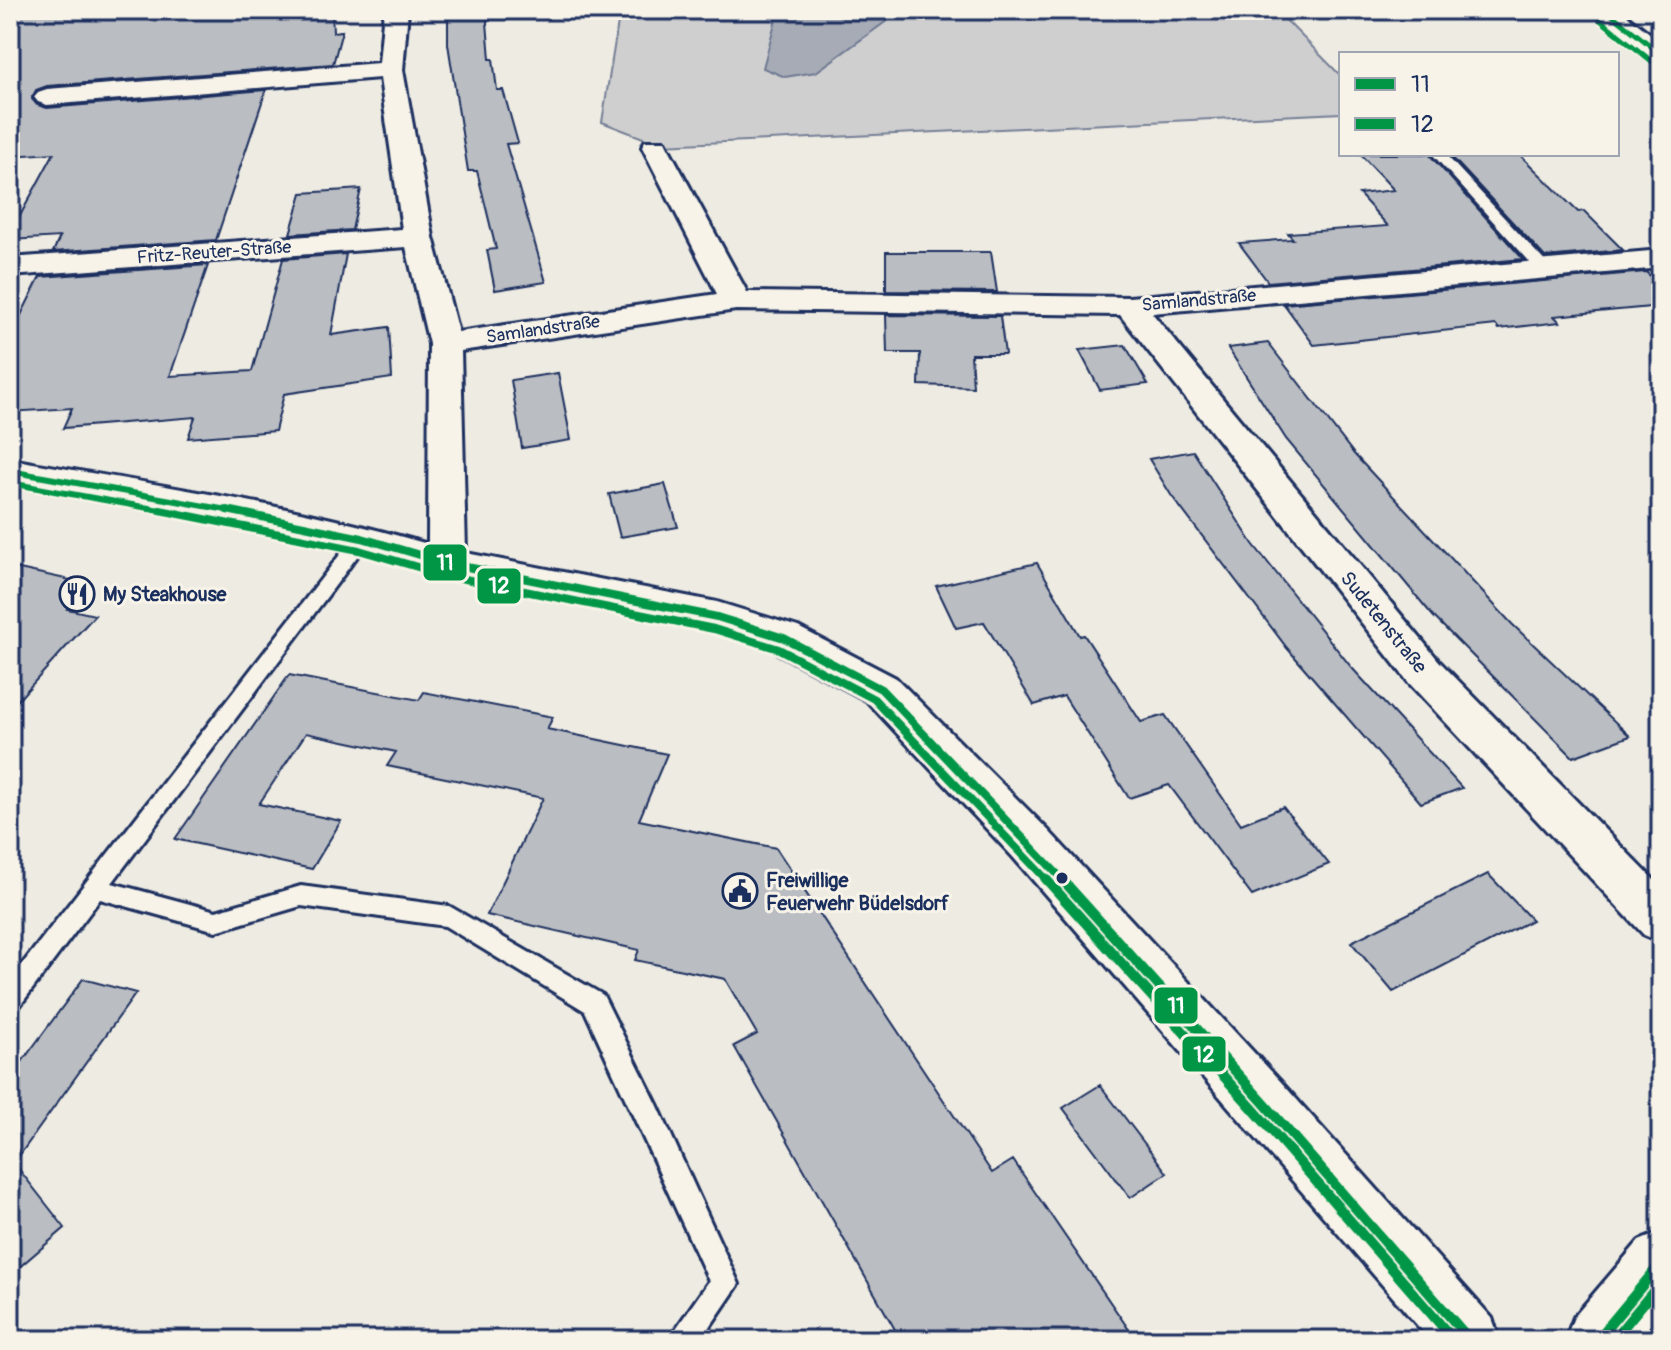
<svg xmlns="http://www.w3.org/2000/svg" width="1671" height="1350" font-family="Pangolin,sans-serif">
	<rect width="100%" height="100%" fill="#eeebe2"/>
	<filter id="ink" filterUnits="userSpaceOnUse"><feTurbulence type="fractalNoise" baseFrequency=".0125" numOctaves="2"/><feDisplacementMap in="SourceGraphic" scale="16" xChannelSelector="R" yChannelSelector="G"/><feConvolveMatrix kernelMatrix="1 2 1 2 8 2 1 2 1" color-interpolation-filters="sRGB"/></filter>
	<g filter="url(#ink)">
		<path fill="#cfcfcf" stroke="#757f96" stroke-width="2" d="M620,10H1276L1341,76V113L661,145L602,122Z"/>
		<path fill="#a6abb5" stroke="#6e7992" stroke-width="2" d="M783,10H902L816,72L785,77L763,68L776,19Z"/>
		<path fill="#babdc2" stroke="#1b2f5e" stroke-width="2" d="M10,10H332L333,32L342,31L333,64L47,86L36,90L32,99L37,105L47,108L266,90L216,240L53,252L60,237L10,240V234L54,153L10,156Z
			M448,10H486L490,59H493L497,90H503L518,143L506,144L546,282L495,290L487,250L496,249L477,171H468L448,44Z
			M1360,154H1429L1523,259L1268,282L1239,243L1293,239L1288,233L1388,226L1359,194L1394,190Z
			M1449,154H1519L1578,212L1584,211L1623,250L1545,257Z
			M361,189L352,230L290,234L302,193Z
			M886,252H991L997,292L886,291Z
			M346,254L331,335L389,327L392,378L284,394L275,431L188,438L195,417L63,428L72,408L10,412V337L40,277L208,265L170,376L252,371L283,259Z
			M1646,272L1661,287V306L1554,316L1560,322L1499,329L1496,325L1314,345L1284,304Z
			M886,315L1000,316L1005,354H971L973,387L919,385L920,353H887Z
			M1268,343L1354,454L1512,624L1630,736L1573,757L1433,616L1286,439L1228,348Z
			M1125,345L1148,384L1100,390L1079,350Z
			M558,373L571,440L522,448L511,380Z
			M1193,451L1253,544L1352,668L1462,788L1421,803L1287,648L1171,495L1149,459Z
			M665,484L678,527L620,537L609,494Z
			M1037,563L1080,636L1084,635L1141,722L1165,715L1241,824L1283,807L1329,864L1252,896L1169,785L1129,798L1064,696L1034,705L984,622L956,628L936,586Z
			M10,567L89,584L67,609L95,615L10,709Z
			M289,675L419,700L424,692L553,717L547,729L667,754L639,820L776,848L992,1173L1013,1160L1136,1340H901L734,1046L757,1034L725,979L635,960L639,950L487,915L543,798L387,766L396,752L306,733L259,804L341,821L312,869L175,839Z
			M1488,874L1532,920L1393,992L1351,942Z
			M83,979L136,993L14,1163L65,1228L10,1275V1078Z
			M1100,1085L1167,1173L1130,1198L1063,1108Z"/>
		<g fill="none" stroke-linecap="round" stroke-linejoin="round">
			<defs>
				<path id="lane" d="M1432,154H1445L1550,267V273H1540Z
					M362,532L371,538L368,542L112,883L216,911L301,886L449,906L603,995L657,1104L739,1284L701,1340H668L709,1281L585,1011L445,926L301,906L216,931L100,899L19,1007L10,1010V980L356,534Z"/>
				<path id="street" d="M384,10H408L403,70L433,237L458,332L717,294L642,147L645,141H665L668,147L747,292L1129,297L1661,250V268L1152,313L1439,661L1661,887V942L1644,935L1409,683L1120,315L736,310L461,351L466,553L717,602L798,627L896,678L1047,829L1282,1083L1492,1318L1500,1340H1430L1013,857L866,700L770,649L715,631L447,577L359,550L265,530L10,483V459C150,484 291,504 428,544L429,344L406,247L10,276V258L402,229L380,78L47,105L38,102L34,97L38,92L47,89L379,63Z
					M1594,10H1620L1661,42V61L1652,59Z"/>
				<path id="primary" d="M1661,1232V1312L1638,1340H1565L1574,1317L1639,1241Z"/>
			</defs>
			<use href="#lane" stroke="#1b2f5e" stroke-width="6"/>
			<use href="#street" stroke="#1b2f5e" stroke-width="6"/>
			<use href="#primary" stroke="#1b2f5e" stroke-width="6"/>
			<use href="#lane" fill="#f7f3e8" fill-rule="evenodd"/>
			<use href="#street" fill="#f7f3e8" fill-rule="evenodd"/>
			<use href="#primary" fill="#f7f3e8" fill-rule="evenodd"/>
			<defs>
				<path id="bus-1-far3" d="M1606,10L1661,54"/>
				<path id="bus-1-far2" d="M10,471L238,512"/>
				<path id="bus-1-far1" d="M227,510L362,538L447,563L717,617L784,638L881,689L1063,880"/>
				<path id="bus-1" d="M1061,878L1263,1102L1470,1340
					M1597,1340L1661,1263"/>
				<path id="bus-2-far3" d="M1599,19L1654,63"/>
				<path id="bus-2-far2" d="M10,483L171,512"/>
				<path id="bus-2-far1" d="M160,510L359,550L445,575L714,629L779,649L874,699L1047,880"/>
				<path id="bus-2" d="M1045,878L1254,1110L1454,1340
					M1613,1340L1661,1282"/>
			</defs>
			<use href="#bus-1-far3" stroke="#f7f3e8" stroke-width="9"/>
			<use href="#bus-1-far2" stroke="#f7f3e8" stroke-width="11"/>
			<use href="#bus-1-far1" stroke="#f7f3e8" stroke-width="14"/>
			<use href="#bus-1" stroke="#f7f3e8" stroke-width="16"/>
			<use href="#bus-2-far3" stroke="#f7f3e8" stroke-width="9"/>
			<use href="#bus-2-far2" stroke="#f7f3e8" stroke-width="11"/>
			<use href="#bus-2-far1" stroke="#f7f3e8" stroke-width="14"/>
			<use href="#bus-2" stroke="#f7f3e8" stroke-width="16"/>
			<use href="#bus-1-far3" stroke="#009646" stroke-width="5"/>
			<use href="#bus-1-far2" stroke="#009646" stroke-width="6"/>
			<use href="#bus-1-far1" stroke="#009646" stroke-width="8"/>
			<use href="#bus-1" stroke="#009646" stroke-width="10"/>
			<use href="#bus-2-far3" stroke="#009646" stroke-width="5"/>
			<use href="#bus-2-far2" stroke="#009646" stroke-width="6"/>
			<use href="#bus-2-far1" stroke="#009646" stroke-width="8"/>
			<use href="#bus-2" stroke="#009646" stroke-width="10"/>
		</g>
	</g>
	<defs>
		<symbol id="restaurant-ring" viewBox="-11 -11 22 22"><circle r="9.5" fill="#f7f3e8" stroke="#1b2f5e" stroke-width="1.5"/><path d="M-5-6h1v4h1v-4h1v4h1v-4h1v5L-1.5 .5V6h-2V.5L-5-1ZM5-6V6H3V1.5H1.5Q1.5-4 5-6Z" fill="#1b2f5e"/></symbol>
		<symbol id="civic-ring" viewBox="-11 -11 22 22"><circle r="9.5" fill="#f7f3e8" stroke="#1b2f5e" stroke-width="1.5"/><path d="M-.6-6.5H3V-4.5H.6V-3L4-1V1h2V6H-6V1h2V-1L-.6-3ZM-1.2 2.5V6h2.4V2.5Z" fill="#1b2f5e"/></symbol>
	</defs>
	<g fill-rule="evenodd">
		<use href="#restaurant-ring" x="57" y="574" width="40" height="40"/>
		<use href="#civic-ring" x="720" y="871" width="40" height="40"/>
	</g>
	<circle fill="#1b2f5e" stroke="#f7f3e8" stroke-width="3" cx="1062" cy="878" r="7"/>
	<g text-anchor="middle" stroke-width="6" stroke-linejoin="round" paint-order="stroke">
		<g font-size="18" fill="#1b2f5e" stroke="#f7f3e8">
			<text transform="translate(214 252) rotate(-4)" y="6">Fritz-Reuter-Straße</text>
			<text transform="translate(1199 300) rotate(-5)" y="6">Samlandstraße</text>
			<text transform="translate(543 329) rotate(-8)" y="6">Samlandstraße</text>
		</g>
		<g font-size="20" font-weight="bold" fill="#1b2f5e" stroke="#f7f3e8" text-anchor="start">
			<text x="103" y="601">My Steakhouse</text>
			<text x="766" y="887">Freiwillige<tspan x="766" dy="23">Feuerwehr Büdelsdorf</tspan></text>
		</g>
		<g font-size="20" fill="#1b2f5e" stroke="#f7f3e8">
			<text transform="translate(1384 622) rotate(51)" y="7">Sudetenstraße</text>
		</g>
	</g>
	<g stroke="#f7f3e8" stroke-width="3">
		<rect x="422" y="543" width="46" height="39" rx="8" fill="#009646"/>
		<rect x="476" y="567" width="46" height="38" rx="8" fill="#009646"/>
		<rect x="1153" y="986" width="46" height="39" rx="8" fill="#009646"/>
		<rect x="1181" y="1035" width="46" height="38" rx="8" fill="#009646"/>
	</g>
	<g font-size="22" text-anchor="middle" font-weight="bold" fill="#fff">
		<text x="445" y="570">11</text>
		<text x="499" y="593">12</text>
		<text x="1176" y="1013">11</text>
		<text x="1204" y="1062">12</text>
	</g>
	<rect width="1671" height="1350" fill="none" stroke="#f7f3e8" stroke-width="40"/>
	<rect x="20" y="20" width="1631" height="1310" fill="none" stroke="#1b2f5e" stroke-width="3" filter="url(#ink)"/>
	<rect x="1339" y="52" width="280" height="104" fill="#f7f3e8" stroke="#9fa5b1" stroke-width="2"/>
	<rect x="1355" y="78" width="40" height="12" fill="#009646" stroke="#9fa5b1" stroke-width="2"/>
	<text x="1411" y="92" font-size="24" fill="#1b2f5e">11</text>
	<rect x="1355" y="118" width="40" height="12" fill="#009646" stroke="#9fa5b1" stroke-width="2"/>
	<text x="1411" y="132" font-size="24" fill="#1b2f5e">12</text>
</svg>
